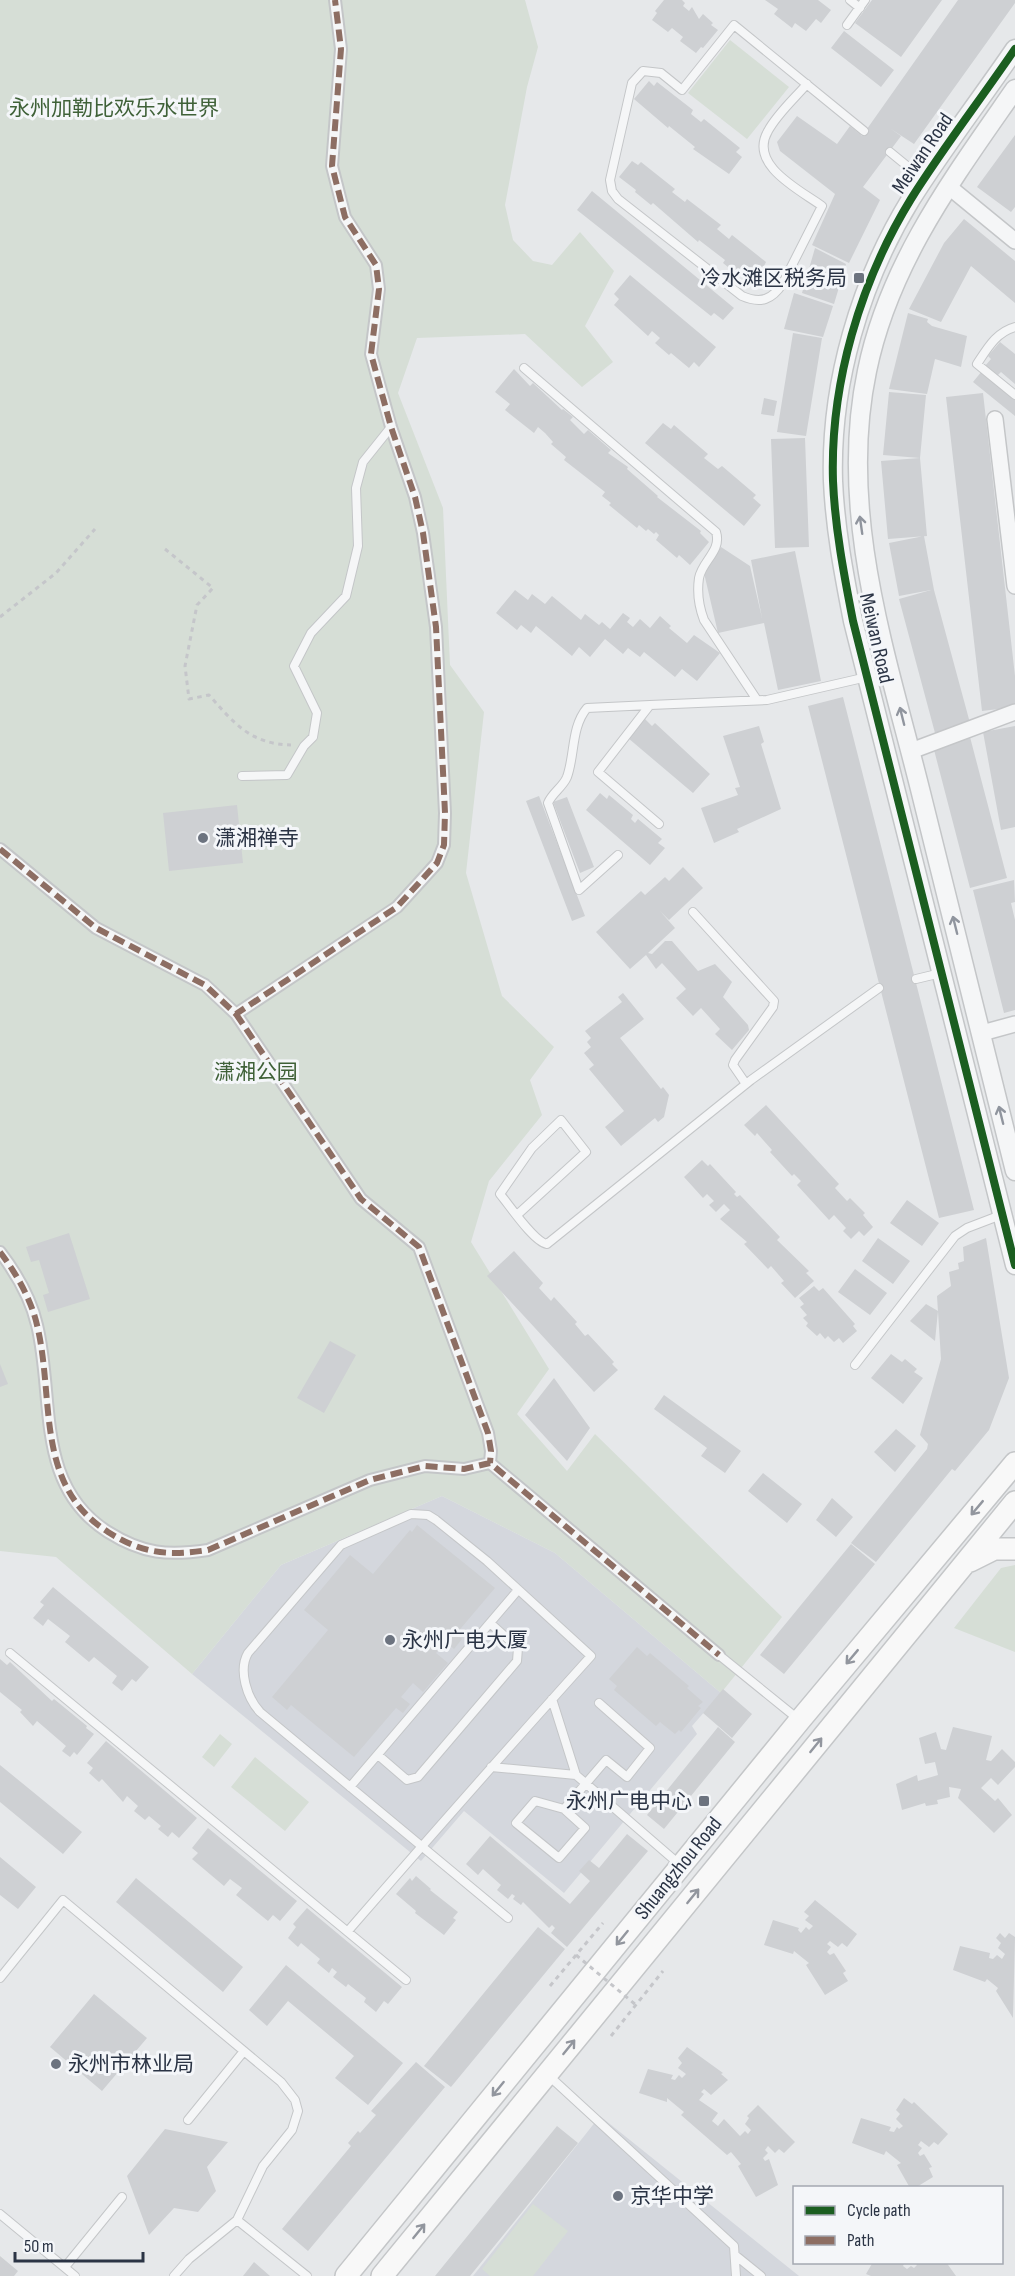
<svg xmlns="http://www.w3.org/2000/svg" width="1015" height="2276" font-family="'Sofia Sans Condensed','Noto Sans SC',sans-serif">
	<rect width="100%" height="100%" fill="#e6e8ea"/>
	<path fill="#d4d7dd" d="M442,1496L555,1553L721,1693L692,1726L697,1734L564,1893L464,1811L421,1861L192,1674L281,1565Z
		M600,2116L799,2276H473Z"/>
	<path fill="#d6ded6" d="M0,0H525L538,47L527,87L505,205L513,240L533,261L552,265L580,232L614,271L585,326L613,362L582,387L525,334L417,338L398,393L443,508L450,665L484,712L466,873L502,996L554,1047L530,1080L542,1115L489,1181L471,1242L549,1369L517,1414L567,1471L595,1434L782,1617L721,1693L555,1553L442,1496L281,1565L192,1674L56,1557L0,1551Z
		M730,40L789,87L747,139L688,93Z
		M1015,1565V1652L954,1628L1001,1568Z
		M220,1734L232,1744L214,1767L202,1757Z
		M255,1757L309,1802L285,1831L231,1787Z
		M533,2204L568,2231L533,2276H490L482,2269Z"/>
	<path fill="#ced0d3" d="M664,0H682L685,3L683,6L689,11L692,7L699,19L703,14L713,23L711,25L718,30L703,48L701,47L696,53L680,41L683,37L672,28L668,32L652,20L657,13L655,11Z
		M765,0H818L831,10L821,23L816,19L806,31L795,23L792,28L774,14L778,9Z
		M872,0H942L901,57L855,23Z
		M958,0H1015V3L914,144L891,129L901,136L863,187L880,200L849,263L812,245L835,194L780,151L777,142L797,116L837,144L850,126L862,136Z
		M844,31L894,70L881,87L831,48Z
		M649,81L654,86L657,82L693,110L691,114L701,122L704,119L740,148L736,152L742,157L729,174L693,149L695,147L669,126L668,128L634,99Z
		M1015,135V207L1011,212L977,187Z
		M632,161L638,165L641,162L675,189L672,192L685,202L687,199L721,225L717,229L729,239L732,235L766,262L764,266L770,271L757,287L739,273L738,275L723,263L725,260L699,240L698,242L653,203L651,205L635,192L636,190L619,177Z
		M592,191L734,308L723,320L714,313L711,316L577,210Z
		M964,219L1015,261V303L971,266L941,322L909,309L944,243Z
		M815,248L846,264L834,304L802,293Z
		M630,275L716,347L699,367L694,362L689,368L671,353L669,355L655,343L660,338L652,331L648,336L614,305L619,299L614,294Z
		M794,293L833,306L823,337L784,329Z
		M908,313L928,319L927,322L932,326L967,336L961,367L935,359L927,394L889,389Z
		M793,333L822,338L806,436L777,432Z
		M1000,342L1015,354V384L1001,372L997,376L985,366L991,359L988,356Z
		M514,369L530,386L533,383L562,410L563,409L573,417L570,420L584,434L588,430L611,450L608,453L628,467L627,469L658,496L657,497L701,531L700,533L709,542L690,565L679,555L677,558L656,540L659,535L656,532L654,534L648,529L646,531L639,525L637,528L609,505L611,503L602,496L605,492L564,460L566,457L551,444L553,442L545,433L538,427L534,433L505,410L510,404L495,392Z
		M982,371L1015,398V416L973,382Z
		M889,392L926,395L920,458L927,536L888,539L881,461L920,458L883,455Z
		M983,393L1015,676V707L982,711L946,397Z
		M764,398L777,401L774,416L761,414Z
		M663,423L671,429L674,425L708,454L704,458L718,469L722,466L756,495L753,498L761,505L744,526L645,443Z
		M805,438L809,547L775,548L771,439Z
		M924,536L934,590L970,723L935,733L899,599L931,590L899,596L889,543Z
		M721,547L750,566L762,618L751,560L795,551L821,681L778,690L764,623L718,633L704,573Z
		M515,590L528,600L532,594L545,604L552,596L581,620L585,614L599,625L602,622L610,629L623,613L630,618L627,622L633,627L640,619L650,628L660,616L671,626L669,628L687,643L694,635L720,653L697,681L682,669L675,677L644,652L640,657L628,648L623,654L605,639L590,657L579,647L572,656L536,626L531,633L521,625L517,630L496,613Z
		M843,697L974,1210L939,1218L808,706Z
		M645,719L652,726L655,723L710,774L693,793L628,738Z
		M759,726L764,742L761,744L781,809L737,829L739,832L714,843L701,808L738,795L735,788L740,787L723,736Z
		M1015,726V827L1001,830L983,732Z
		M970,737L1007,878L970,888L933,746Z
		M600,793L607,799L609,795L633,815L631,819L635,823L638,819L662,839L658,843L665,848L650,865L586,810Z
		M539,796L585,916L572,921L526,801Z
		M567,797L594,867L580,873L553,802Z
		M237,805L243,863L169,871L163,813Z
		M683,867L703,888L669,920L660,911L675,928L648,953L652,954L665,941H672L698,971L715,964L732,982L723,997L748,1025L749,1030L732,1050L715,1034L720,1029L701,1008L693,1016L676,998L686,989L662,963L656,969L646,955L630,969L596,932L641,891L645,895L665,877L669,881Z
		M1014,880L1015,902L1011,903L1015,920V1010L1004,1013L973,890Z
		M623,993L644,1019L620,1038L661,1089L663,1087L669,1095L664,1117L658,1122L655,1118L621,1146L605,1127L624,1111L589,1069L594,1065L584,1053L591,1047L587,1042L591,1038L585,1031L622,1002L618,997Z
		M766,1105L839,1184L835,1188L847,1201L850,1198L865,1213L863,1215L873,1227L864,1236L859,1231L851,1239L843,1231L846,1228L834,1215L829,1220L797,1185L801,1181L794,1174L792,1176L770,1152L772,1150L757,1133L755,1136L744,1125Z
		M702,1160L708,1166L710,1164L736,1192L734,1194L737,1197L740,1195L780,1237L777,1240L809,1271L806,1273L814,1281L795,1298L781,1283L784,1281L771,1266L768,1269L744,1244L747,1242L720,1219L730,1210L724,1204L716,1212L709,1205L714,1201L707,1194L703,1198L684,1177Z
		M907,1200L939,1223L922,1246L890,1223Z
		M69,1233L90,1299L48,1312L43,1295L49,1293L39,1260L31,1262L26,1247Z
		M878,1238L910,1261L893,1284L862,1261Z
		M986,1238L1009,1378L989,1430L955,1471L952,1469L876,1562L851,1543L927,1449L928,1444L920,1435L941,1359L937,1296L951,1286L949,1272L959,1269L958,1263L964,1261L963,1247Z
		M514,1251L543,1283L539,1288L551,1301L554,1297L577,1322L575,1324L585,1336L588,1334L614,1362L612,1364L618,1370L594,1392L487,1276Z
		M855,1269L887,1293L870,1315L838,1292Z
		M814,1286L819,1291L823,1288L855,1324L853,1326L857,1331L843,1343L839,1338L834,1342L828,1336L825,1339L820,1333L817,1336L806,1326L808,1323L803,1318L807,1315L800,1307L804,1304L799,1298Z
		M926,1304L938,1311L935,1341L910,1321Z
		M330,1341L356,1355L324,1413L297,1398Z
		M891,1354L902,1362L905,1359L917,1369L914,1372L923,1378L903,1404L871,1378Z
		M0,1364L8,1384L0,1387Z
		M554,1378L590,1428L567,1461L525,1415Z
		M664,1395L741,1451L725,1473L701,1456L707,1448L654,1409Z
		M896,1429L916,1446L895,1472L874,1452Z
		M763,1473L802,1504L787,1523L748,1491Z
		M832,1498L853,1517L836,1537L816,1520Z
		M417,1525L495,1588L456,1634L462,1639L454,1649L446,1642L436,1653L448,1663L423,1692L413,1683L401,1697L410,1704L403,1713L396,1708L354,1757L291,1705L287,1710L272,1697L328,1630L304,1610L350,1555L373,1574L410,1530L412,1532Z
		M851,1544L875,1564L784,1674L760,1655Z
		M53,1587L149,1667L136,1682L132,1679L122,1691L112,1683L117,1676L94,1657L89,1662L65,1642L70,1636L48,1619L43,1626L33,1618L44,1605L40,1602Z
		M637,1647L647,1656L650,1653L689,1686L687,1688L703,1702L698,1706L701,1708L681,1732L679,1730L675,1734L660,1722L656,1726L614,1690L617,1686L609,1679Z
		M0,1659L7,1665L10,1662L52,1701L54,1699L87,1726L86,1728L94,1734L77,1755L74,1752L70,1757L62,1751L66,1746L37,1721L33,1726L20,1712L22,1710L0,1692Z
		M723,1689L752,1714L732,1738L703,1713Z
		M718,1727L735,1742L664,1829L647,1815Z
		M953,1727L992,1736L986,1760L991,1761L1002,1749L1015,1762V1767L998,1785L991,1778L981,1788L995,1801L998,1798L1012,1815L994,1833L958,1798L961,1789L949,1787L950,1797L937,1800L938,1804L926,1806L925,1803L902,1810L896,1784L917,1775L918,1781L938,1775L935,1762L925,1764L919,1738L936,1732L941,1749L946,1750Z
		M106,1741L197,1818L179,1838L172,1832L168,1837L158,1829L161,1826L149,1816L145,1820L134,1811L138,1806L127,1796L123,1802L102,1779L99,1782L89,1773L93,1768L87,1763Z
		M0,1765L82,1832L63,1854L0,1802Z
		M208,1828L297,1901L280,1921L273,1915L268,1921L236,1895L242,1888L230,1879L224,1886L192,1859L198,1853L192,1848Z
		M627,1834L648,1851L567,1947L551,1933L555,1928L552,1925L549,1928L523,1902L521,1905L513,1899L515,1896L512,1894L508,1899L497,1890L501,1885L483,1869L478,1875L466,1864L490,1836L570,1904L590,1881L579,1871L589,1860L599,1868Z
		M0,1857L36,1887L18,1909L0,1895Z
		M416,1876L431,1889L430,1890L458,1912L453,1918L456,1920L444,1935L415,1913L416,1911L396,1894L410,1878L412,1881Z
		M136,1878L243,1967L223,1992L116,1902Z
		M815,1900L857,1934L847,1947L842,1943L838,1947L830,1941L827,1944L831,1947L827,1952L830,1955L834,1953L846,1971L843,1973L848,1981L825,1995L806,1965L809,1963L794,1951L793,1954L764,1945L773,1920L799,1928L798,1930L801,1933L806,1927L809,1930L813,1926L805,1920L809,1916L804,1912Z
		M307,1908L402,1987L388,2004L384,2001L376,2012L364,2002L366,1998L348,1984L346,1987L333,1977L337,1972L332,1968L329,1973L317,1963L320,1959L301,1943L298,1947L288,1938L296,1927L293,1924Z
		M538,1927L565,1949L451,2087L424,2066Z
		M1000,1933L1005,1938L1009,1933L1015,1937L1013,2018L996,1991L998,1988L987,1979L985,1982L953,1970L960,1946L990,1953L989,1958L993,1959L997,1955L1002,1959L1005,1954L998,1948L1001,1943L996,1938Z
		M286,1965L403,2063L368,2105L335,2078L354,2056L288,2001L267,2026L249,2010Z
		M94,1994L147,2038L102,2091L50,2047Z
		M687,2047L723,2073L721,2074L728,2080L711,2095L704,2089L701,2092L704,2094L699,2100L718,2113L712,2121L718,2126L724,2119L740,2136L745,2131L748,2134L751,2130L745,2124L749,2118L747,2116L758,2105L795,2142L784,2153L779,2149L775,2153L768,2146L765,2150L768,2153L763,2158L765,2161L769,2159L778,2185L756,2197L738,2166L741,2164L731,2152L727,2155L681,2115L684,2112L667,2098V2102L639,2093L648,2069L673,2075L671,2079L675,2080L679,2075L682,2078L686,2074L678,2068L682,2063L678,2058Z
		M416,2062L445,2087L308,2251L282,2229L351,2146L348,2143L358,2131L360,2133L376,2115L371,2111Z
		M904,2098L912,2104L914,2102L948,2134L938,2145L934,2142L929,2147L921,2141L918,2145L922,2148L918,2153L920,2156L924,2154L932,2167L929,2168L933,2177L915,2188H910L897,2165L901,2163L886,2151L884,2155L852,2143L861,2118L891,2127L889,2131L894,2132L897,2127L899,2129L903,2126L896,2119L900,2114L896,2110Z
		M557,2126L578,2143L470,2276H435Z
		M165,2129L228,2142L207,2167L216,2191L198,2212L174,2208L149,2235L127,2176Z
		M0,2256L18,2271L14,2276H0Z
		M254,2262L270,2276H243Z
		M873,2262H905L903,2266L907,2269L911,2266L914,2268L917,2265L915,2262H946L956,2276H871L866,2274Z"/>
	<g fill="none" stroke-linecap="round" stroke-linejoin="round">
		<defs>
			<path id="service" d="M850,0L860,8
				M847,25L865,0
				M807,84C794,99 777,114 768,131C748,165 800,190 822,206L783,283C772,300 761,304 742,296L618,199L612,191L610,180L632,83L643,71L661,73L682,90L734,25L864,131
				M890,152L923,179
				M1015,327C996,332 987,349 977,364L1015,395
				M524,368L716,532C722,551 702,561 699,578C697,592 699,607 704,620L757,700
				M242,776L287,775L304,746L313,737L317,713L294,666L311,633L346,596L358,546L356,488L363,462L391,427
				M659,824L598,772L650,705L767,700L867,677
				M618,855L579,890L548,803C552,793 563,787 567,777C575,755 571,727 587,708L650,705
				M693,912L774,1001L773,1007L735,1060L733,1065L746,1084
				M916,979L941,973
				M517,1215L586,1152L561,1120L532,1148L500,1194C510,1206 534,1242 547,1244L751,1080L879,988
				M855,1365L955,1236L967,1228L1001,1215
				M10,1653L406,1980
				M719,1655L798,1719
				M552,1699L576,1775
				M378,1755L407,1780L418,1777L517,1661L518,1648L490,1623
				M491,1767L576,1775L679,1864
				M350,1787L518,1590
				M564,1809L535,1801L516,1823L559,1858L585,1828L564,1809L606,1760L627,1777L650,1748L599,1703
				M348,1931C428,1839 509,1747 591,1656L487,1561L436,1520L428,1515L411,1514L341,1545L248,1653C238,1670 247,1698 260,1712L508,1918
				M0,1978L63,1900L281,2082L295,2100L298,2111L292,2130L263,2166L237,2220L189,2259L174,2276
				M548,2075L734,2246L736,2276
				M188,2120L244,2051
				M0,2214L75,2276
				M237,2220L307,2276
				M735,2255L761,2276
				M65,2267L122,2197"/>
			<path id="pedestrian" d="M0,849L96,928L205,985L236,1014L397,907L437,863L444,845L445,813L436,627L423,533L415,497L391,427L371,354L379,289L376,265L345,217L332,166L341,49L335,0
				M236,1014L361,1199L419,1247L488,1433L491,1451L490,1463
				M0,1252C16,1273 31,1299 37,1325C55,1399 34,1485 108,1532C143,1554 168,1556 208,1550L370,1480L425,1466L464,1469L490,1463L719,1655"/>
			<path id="minor" d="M948,186L1015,241
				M995,419L1015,586
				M911,751L1015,712
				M982,1033L1015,1024"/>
			<path id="tertiary" d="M1015,49C981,99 943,148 911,199C860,282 830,384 833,481C835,528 844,575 853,621L1015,1265
				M1015,89C954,177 889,263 867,371C837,513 887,656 921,793C953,919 984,1045 1015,1171"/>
			<path id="secondary" d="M970,1561L994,1549H1015
				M346,2276L800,1720L1015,1463
				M382,2276L1015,1502"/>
		</defs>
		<use href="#service" stroke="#c4c6c8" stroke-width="10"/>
		<use href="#pedestrian" stroke="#c4c6c8" stroke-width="14"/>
		<use href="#minor" stroke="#c4c6c8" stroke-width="18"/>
		<use href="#tertiary" stroke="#c4c6c8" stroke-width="21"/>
		<use href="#secondary" stroke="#c4c6c8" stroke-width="24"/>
		<path stroke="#c5c6ca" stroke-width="3" stroke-dasharray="4.5 4.5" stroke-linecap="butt" d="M165,549L213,588L197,605L185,666L189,699L209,695C234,723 250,744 291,745
			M0,617L56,573L95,529
			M550,1986L603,1923
			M611,2036L663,1971"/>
		<use href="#service" stroke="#f5f6f7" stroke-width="8"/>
		<use href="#pedestrian" stroke="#f5f6f7" stroke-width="10"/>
		<use href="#minor" stroke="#f5f6f7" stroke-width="15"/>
		<use href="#tertiary" stroke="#f5f6f7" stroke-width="18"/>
		<use href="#secondary" stroke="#f8f8f8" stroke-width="21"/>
		<path stroke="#c5c6ca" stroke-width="3" stroke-dasharray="4.5 4.5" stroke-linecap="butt" d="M576,1955L636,2005"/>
		<path stroke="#8d6e63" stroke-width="6" stroke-dasharray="12 6" stroke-linecap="butt" d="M0,849L96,928L205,985L236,1014L397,907L437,863L444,845L445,813L436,627L423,533L415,497L391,427L371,354L379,289L376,265L345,217L332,166L341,49L335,0
			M236,1014L361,1199L419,1247L488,1433L491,1451L490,1463
			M0,1252C16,1273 31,1299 37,1325C55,1399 34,1485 108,1532C143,1554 168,1556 208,1550L370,1480L425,1466L464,1469L490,1463L719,1655"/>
		<defs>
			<path id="cycleway" d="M1015,49C981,99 943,148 911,199C860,282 830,384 833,481C835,528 844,575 853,621L1015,1265"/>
		</defs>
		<use href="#cycleway" stroke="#f4f6f9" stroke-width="11"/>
		<use href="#cycleway" stroke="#1b5e20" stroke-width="8"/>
	</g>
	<defs><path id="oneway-shaft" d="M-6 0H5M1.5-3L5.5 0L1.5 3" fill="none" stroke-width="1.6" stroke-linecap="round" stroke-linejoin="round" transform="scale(1.5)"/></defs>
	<g stroke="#90959e">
		<use href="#oneway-shaft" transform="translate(861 525) rotate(-98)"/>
		<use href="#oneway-shaft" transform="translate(902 716) rotate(-104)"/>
		<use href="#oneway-shaft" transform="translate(955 925) rotate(-104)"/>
		<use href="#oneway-shaft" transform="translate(1001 1115) rotate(-104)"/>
	</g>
	<g stroke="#92969e">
		<use href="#oneway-shaft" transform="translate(977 1508) rotate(130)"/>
		<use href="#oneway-shaft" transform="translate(852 1657) rotate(130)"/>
		<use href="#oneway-shaft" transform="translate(816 1745) rotate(-51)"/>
		<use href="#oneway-shaft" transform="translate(693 1896) rotate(-51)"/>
		<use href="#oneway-shaft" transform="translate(622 1938) rotate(129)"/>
		<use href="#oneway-shaft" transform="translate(569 2047) rotate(-51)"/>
		<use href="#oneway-shaft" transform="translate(498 2089) rotate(129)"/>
		<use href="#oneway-shaft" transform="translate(419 2231) rotate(-51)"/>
	</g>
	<g fill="#6c737f" stroke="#f4f6f9" stroke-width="2">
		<rect x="853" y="272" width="12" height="12" rx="3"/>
		<circle cx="203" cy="838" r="6"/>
		<circle cx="390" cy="1640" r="6"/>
		<rect x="698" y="1795" width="12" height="12" rx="3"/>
		<circle cx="56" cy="2064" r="6"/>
		<circle cx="618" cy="2196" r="6"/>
	</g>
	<g text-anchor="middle" stroke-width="6" stroke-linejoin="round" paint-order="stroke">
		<g font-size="21" fill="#3f6138" stroke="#f4f6f9">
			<text x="114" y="115">永州加勒比欢乐水世界</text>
			<text x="256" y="1079">潇湘公园</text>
		</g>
		<g font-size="21" fill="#2b3445" stroke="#f4f6f9">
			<text transform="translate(922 153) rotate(-56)" y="7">Meiwan Road</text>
			<text transform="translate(877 638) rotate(77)" y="7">Meiwan Road</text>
			<text transform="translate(678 1868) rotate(-51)" y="7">Shuangzhou Road</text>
		</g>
		<g font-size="21" fill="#2b3445" stroke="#f4f6f9" text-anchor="start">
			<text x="847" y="285" text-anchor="end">冷水滩区税务局</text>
			<text x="215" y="845">潇湘禅寺</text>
			<text x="402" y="1647">永州广电大厦</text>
			<text x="692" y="1808" text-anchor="end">永州广电中心</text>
			<text x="68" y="2071">永州市林业局</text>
			<text x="630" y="2203">京华中学</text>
		</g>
	</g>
	<rect x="793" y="2186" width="210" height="78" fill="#f4f6f9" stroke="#a4a8b1" stroke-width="1.5"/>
	<rect x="805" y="2206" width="30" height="9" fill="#1b5e20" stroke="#a4a8b1" stroke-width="1.5"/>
	<text x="847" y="2216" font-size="18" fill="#2b3445">Cycle path</text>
	<rect x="805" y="2236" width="30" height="9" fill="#8d6e63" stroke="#a4a8b1" stroke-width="1.5"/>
	<text x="847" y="2246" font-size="18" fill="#2b3445">Path</text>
	<path d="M15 2252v9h128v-9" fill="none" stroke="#2b3445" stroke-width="3"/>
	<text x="24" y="2252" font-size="18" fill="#2b3445" stroke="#f4f6f9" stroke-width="4.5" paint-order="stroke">50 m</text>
</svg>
